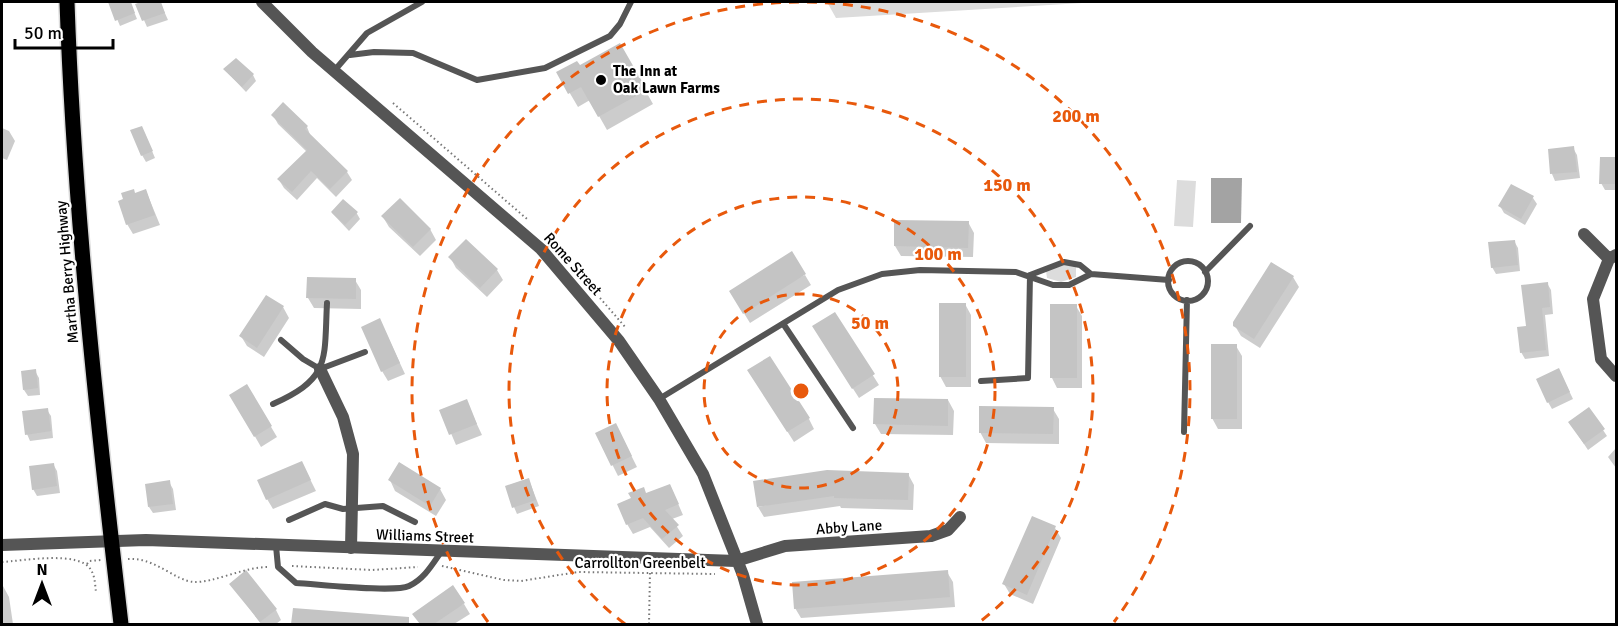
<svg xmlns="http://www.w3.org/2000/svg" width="1618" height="626" font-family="Signika,sans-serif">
	<rect width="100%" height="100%" fill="#fff"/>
	<path fill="#dcdcdc" d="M827,2H1099L836,18Z
		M1177,180L1196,181L1193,227L1174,226Z
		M1066,264L1076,266V277L1061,282L1047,278L1046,271Z"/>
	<path fill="#a3a3a3" d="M1211,178H1242L1241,223H1211Z"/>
	<path fill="#0003" d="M110,2H121L123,5L130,2L137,19L120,26Z
		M145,2H160L168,20L147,27L137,4Z
		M620,45L653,104L607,130L590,100L578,107L558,73L580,67Z
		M225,70L253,75L256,81L246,92Z
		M273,115L307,127L311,137L347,172L352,180L336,197L317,178L297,200L284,188L279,180L307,152L278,124Z
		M2,128L9,131L15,141L7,160L2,158Z
		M145,134L155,158L146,162L142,155Z
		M1573,148L1577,155L1580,178L1555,181L1552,174L1549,150Z
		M1616,159V190H1605L1601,183Z
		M146,191L160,225L133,234L127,224L135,194Z
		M1533,198L1537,204L1525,225L1504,213L1500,206Z
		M356,212L360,219L349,231L332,213Z
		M383,217L430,229L436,240L420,256L389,227Z
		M968,222L974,233L973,257L901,256L895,246Z
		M466,241L497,270L503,280L487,297L456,268L450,257Z
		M1514,241L1518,248L1520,271L1496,274L1492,267Z
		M805,275L811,285L750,323L737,302Z
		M1293,277L1299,287L1260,348L1241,336L1235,326Z
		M355,280L361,290V309L314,308L308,298Z
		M1547,283L1551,290L1553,314L1545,315L1549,356L1525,359L1521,352L1527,328Z
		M965,304L971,315V387H946L940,376Z
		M1076,306L1082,316V388H1057L1052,378Z
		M283,307L289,318L264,357L247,346L241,336Z
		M834,314L879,385L859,398L820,337Z
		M380,320L405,374L388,381L382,371Z
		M1236,346L1242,356V429H1218L1212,418Z
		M35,371L39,378L40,395L28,396L24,390Z
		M1562,376L1573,399L1552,409L1548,402Z
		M755,380L809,419L814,429L794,442Z
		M247,386L277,437L261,447L231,395Z
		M948,400L954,411L953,435L881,434L875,424Z
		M466,401L482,435L456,445L441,410Z
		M1053,409L1059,419V444L986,443L980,432Z
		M47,410L51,416L53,438L30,441L27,434Z
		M1574,429L1603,430L1607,436L1588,450Z
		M597,434L621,435L637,467L618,476Z
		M1616,448V468L1608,457Z
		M302,463L316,491L273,509L267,499Z
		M53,464L57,471L60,493L37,496L33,489Z
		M908,474L914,485L913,510L841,508L840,506L764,517L758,507Z
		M390,480L440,489L446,500L436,516L395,491Z
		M529,480L539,506L517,514L514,507Z
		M169,482L173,489L176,510L153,513L149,507Z
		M670,485L683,515L672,519L683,536L669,548L650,527L633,534L627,524L633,499Z
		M1055,528L1061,538L1033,604L1010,594L1004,584Z
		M947,572L953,582L955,607L801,618L795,608Z
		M231,584L276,610L281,620L276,624H261Z
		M3,586L9,597L13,624H2Z
		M464,604L470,614L454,624H420L414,614Z
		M294,610L404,618L408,624H292Z"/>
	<path fill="#c4c4c4" d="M108,2H131L135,13L115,21Z
		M141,2H161L165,13L142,21L135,4Z
		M620,43L647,90L598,117L581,87L568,94L556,72L577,61L580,65Z
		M236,58L254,74L242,87L223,69Z
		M283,102L308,126L305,129L348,171L330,189L311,171L292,192L277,179L307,150L271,115Z
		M142,126L153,151L141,156L130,130Z
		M1574,146L1577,172L1550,174L1548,149Z
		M1600,157H1617V184H1599Z
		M1511,184L1534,196L1521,219L1498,206Z
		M134,189L135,193L146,189L155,215L126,225L118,201L123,199L121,193Z
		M400,198L431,229L413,247L381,216Z
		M343,199L358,212L345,225L331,212Z
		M894,220L969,221L968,248L894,246Z
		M466,239L498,269L480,288L448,257Z
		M1515,240L1518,265L1491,268L1488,242Z
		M792,251L806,274L743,314L729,291Z
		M1271,262L1294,276L1254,339L1233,326V322Z
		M307,277L356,278V299L306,298Z
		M1548,282L1550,307L1542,308L1546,350L1520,353L1517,327L1526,326L1521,285Z
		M266,295L284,306L257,348L239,336Z
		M939,303H966V377H939Z
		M1050,304H1077V378H1050Z
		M835,312L875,374L852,389L812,326Z
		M380,318L400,363L381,372L361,327Z
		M1211,344H1237V419H1211Z
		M770,356L810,418L787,432L747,370Z
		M1559,368L1570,392L1547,403L1536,379Z
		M36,369L38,388L23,390L21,371Z
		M247,384L272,426L254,437L229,395Z
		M874,398L948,399V426L873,424Z
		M467,399L477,424L449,435L439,410Z
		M979,406L1054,407L1053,434L979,433Z
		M1589,407L1605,429L1584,444L1568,422Z
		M48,408L51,431L25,435L22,411Z
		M616,423L632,456L611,466L595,433Z
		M302,461L311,480L266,500L257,480Z
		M399,462L441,488L430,506L388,480Z
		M54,463L57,486L32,490L29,466Z
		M827,470L909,473L908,500L834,498V496L757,507L753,481Z
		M529,478L536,500L512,508L505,486Z
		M170,480L173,504L148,507L145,484Z
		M670,484L679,504L665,510L679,525L662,539L643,518L626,525L617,504L631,498L628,493L644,487L646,493Z
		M1032,516L1056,526L1027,595L1002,584Z
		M246,570L277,609L260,622L229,584Z
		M948,570L950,597L794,609L792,582Z
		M453,585L465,603L434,624H420L412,614Z
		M293,608L409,617V624H291Z"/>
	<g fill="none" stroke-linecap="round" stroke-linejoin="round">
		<defs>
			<path id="primary" d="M67,2C74,209 97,418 121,624"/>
		</defs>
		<use href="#primary" stroke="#dbdbdb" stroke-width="18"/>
		<path stroke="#777" stroke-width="2" stroke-dasharray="1.5 3" stroke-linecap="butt" d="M393,103L527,219
			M600,298L626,328
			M128,559C155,557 175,581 194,582C213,583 244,567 268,567
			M2,562C22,561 80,550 91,570C95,576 95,585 96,592
			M87,564L89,561L101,560
			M292,566L372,570L418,567
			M442,566L504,580L521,581L578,572L715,574
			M649,624L650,571"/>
		<path stroke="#555" stroke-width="6" d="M350,55L374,52L413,53L477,80L545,68L610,36L620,24L631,2
			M334,71L367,33L422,2
			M1168 281a20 20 0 1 1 40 0a20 20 0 1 1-40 0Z
			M1205,272L1250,226
			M1030,275L1064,262L1080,265L1091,274L1169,280
			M784,325L853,428
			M281,340L303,359L320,369
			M320,369L365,352
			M981,381L1028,378L1030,275
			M659,399L838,290L882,274L920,270L1016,272L1053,285H1069L1091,274
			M273,404C331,378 324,361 327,303
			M1184,432L1187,300
			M289,520L325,504L343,509L383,506L415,522
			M276,546L278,567L296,583C317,584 394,593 409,586C424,579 432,565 441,552"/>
		<path stroke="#555" stroke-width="12" d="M1584,234L1609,259
			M1616,255L1609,259L1593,299L1601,359L1616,376
			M320,369L343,417L353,454L351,548
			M736,561L785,546L931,536L948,530L960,517"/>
		<path stroke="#555" stroke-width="12" d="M262,2L312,52L541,249L619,341L659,399L703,474L743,575L757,624
			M2,545L146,540L736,561"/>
		<use href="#primary" stroke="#000" stroke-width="15"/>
	</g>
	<g fill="none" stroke="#e8590c" stroke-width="3" stroke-dasharray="10 8">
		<circle cx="801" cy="391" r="97"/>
		<circle cx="801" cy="391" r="194"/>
		<path d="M625 624A292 292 0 1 1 977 624"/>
		<path d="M488 622A389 389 0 1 1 1114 622"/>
	</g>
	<circle fill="#000" stroke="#fff" stroke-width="2" cx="601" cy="80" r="6"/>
	<g text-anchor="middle" stroke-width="4.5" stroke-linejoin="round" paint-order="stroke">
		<g font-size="15" font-weight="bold" fill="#000" stroke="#fff" text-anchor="start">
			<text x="613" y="76">The Inn at<tspan x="613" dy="17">Oak Lawn Farms</tspan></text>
		</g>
		<g font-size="15" fill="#000" stroke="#fff">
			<text transform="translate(573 264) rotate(48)" y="5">Rome Street</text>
			<text transform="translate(67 272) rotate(-95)" y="5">Martha Berry Highway</text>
			<text transform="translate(849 527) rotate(-4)" y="5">Abby Lane</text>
			<text transform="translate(425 536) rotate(2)" y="5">Williams Street</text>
			<text x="640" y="568">Carrollton Greenbelt</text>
		</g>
	</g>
	<circle cx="801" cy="391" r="9" fill="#e8590c" stroke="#fff" stroke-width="3"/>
	<g font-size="18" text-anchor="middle" font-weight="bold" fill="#e8590c" stroke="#fff" stroke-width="4.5" stroke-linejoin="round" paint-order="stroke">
		<text x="1076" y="122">200 m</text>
		<text x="1007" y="191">150 m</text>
		<text x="938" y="260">100 m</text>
		<text x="870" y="329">50 m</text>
	</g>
	<rect width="1618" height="626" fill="none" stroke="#000000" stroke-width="6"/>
	<g transform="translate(42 584)" stroke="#ffffff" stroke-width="4.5" paint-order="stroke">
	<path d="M0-4.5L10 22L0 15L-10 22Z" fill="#000000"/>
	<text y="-9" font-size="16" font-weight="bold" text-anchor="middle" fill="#000000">N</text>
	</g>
	<path d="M15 39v9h98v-9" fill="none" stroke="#000000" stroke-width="3"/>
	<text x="24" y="39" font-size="18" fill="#000000" stroke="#ffffff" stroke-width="4.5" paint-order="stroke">50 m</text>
</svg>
